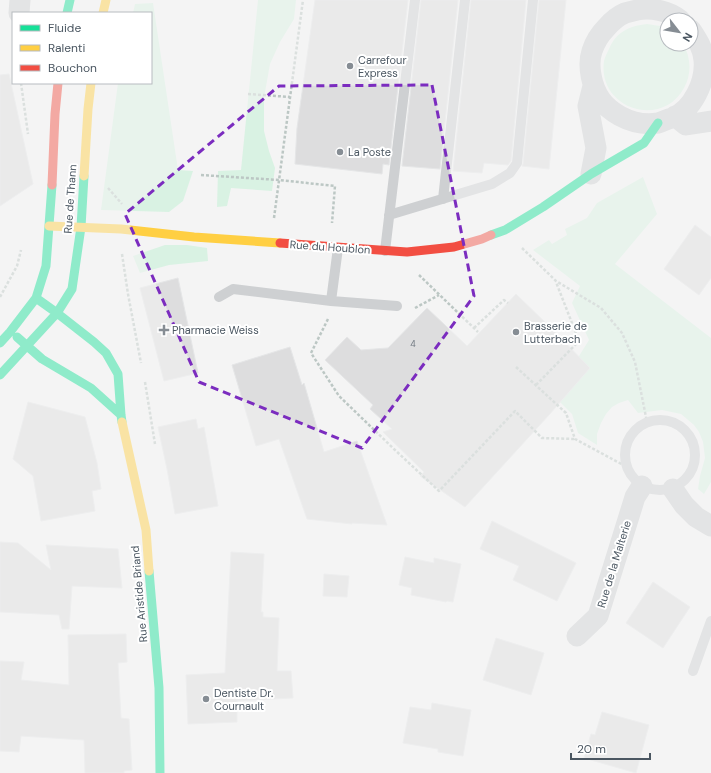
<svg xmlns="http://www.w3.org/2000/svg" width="711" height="773" font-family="'DM Sans',sans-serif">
	<rect width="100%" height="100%" fill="#f4f4f4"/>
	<path fill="#d9f2e3" d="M258,0H296L294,19L280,42L270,64L264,98V131L269,151L275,168L272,191L231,188L227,206L217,207L218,171L241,170Z
		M153,3L178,170L193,171L183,201L169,212L101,210L118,83H151V13H133L135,4Z
		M647,24L660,26L667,29V44H683C691,57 692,74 684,88C661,130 597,108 604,61C605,57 607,53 609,49C616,32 629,26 647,24Z
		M643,177L657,214L615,264L711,338V482L704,494L698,489L700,476L705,458L703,442L699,432L694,425L681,414L662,410L638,413L628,400L619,403L612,407L606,414L601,423L597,434V445L578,433L572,414L560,402L579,356L589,340L572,303L580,286L533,250L549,240L552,244L567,235L565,229L587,218L597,203Z
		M165,245H187L207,248L208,261L169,265L140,273L133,256Z"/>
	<path fill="#ddddde" stroke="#e5e6e7" d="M315,0H408L389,165L383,164L382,174L295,164L297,128Z
		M421,0H458L440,169L402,166Z
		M471,0H526L511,161L508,165L484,163L482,173L453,171Z
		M539,0H566L549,169L522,166L523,164Z
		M9,74L33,184L0,206V75Z
		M695,225L711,237V278L699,295L664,269Z
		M178,278L198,373L164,381L140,288Z
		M516,294L551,328L590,368L549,415L465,507L420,476L424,472L383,432L392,429L370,409L373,405L325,360L347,337L361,350L388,348L427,308L467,346Z
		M290,347L302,385L304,383L324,452L357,441L387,525L352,523V524L307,519L279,439L256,446L232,365Z
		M28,402L85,417L97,463L101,489L92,491L95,511L41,521L33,476L13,459Z
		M196,419L198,429L204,427L218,506L175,514L167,469L158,427Z
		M492,521L576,563L557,601L513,580L519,566L480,549Z
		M0,542L18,543L51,570L46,545L118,549L122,588L72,586L69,629H62L59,615L0,612Z
		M231,552L264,554L261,612H263V617L279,618L277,671H291L293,698L237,701V722L188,724L186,675L225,673Z
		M405,557L434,563V558L461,564L453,602L447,601L446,602L411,595L412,588L399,585Z
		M324,574L349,576L347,597L323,596Z
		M653,582L690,607L663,648L626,623Z
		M126,634L127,662L118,663L121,718L129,719L132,770L124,771V773H85L84,740L21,736L19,752L0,751V661L24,662L21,680L69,685L68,635Z
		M496,638L544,653L531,695L483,680Z
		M432,703L471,710L463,756L438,752V749L403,743L410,707L431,710Z
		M602,712L649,725L636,773L584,758L591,734L595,735Z"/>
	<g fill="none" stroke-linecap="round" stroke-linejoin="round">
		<path stroke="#bcc7c4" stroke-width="2.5" stroke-dasharray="3 2" stroke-linecap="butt" d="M21,83L28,134
			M248,94L290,97
			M201,175L279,180L335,186L332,223
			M108,188L122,204
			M274,218L303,0
			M522,248L556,281L601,308L622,333L635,362L647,422
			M122,254L128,294L141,363
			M419,275L478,332
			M0,297L17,266L21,250
			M415,308L439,295
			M328,319L311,353L339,396L395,450L439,491L515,411L542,438L575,439
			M474,328L504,300L508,303
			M516,367L566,413L575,439L627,467
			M145,382L155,444
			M536,385L579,341L556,282"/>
		<path stroke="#ced0d2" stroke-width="10" d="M443,199L465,0
			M389,215L492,184L510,173L517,163L533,0
			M385,251L415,0
			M219,297L233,289L331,301L397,306
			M331,301L338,248
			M625 455a35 35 0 1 1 70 0a35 35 0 1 1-70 0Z
			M693,671L711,621"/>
		<path stroke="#ced0d2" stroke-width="21" d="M19,13L20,0
			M680,20C669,11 651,7 637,10C633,11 629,12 625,13C618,16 611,22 606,28C600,34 595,42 592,51C587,66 592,88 601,100C606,107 613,112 620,116C631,122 645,125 658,123C662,122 667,119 672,118C693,110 706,81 704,60C703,48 697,39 691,30
			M675,116L686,125L711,121
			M591,174L596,148L588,106L593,86
			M673,489L684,505L696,517L711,526
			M577,636L598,616L635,497L642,486"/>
		<path stroke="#16e098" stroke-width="9" d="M67,13L70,0
			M491,235L505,230L543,207L591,174L644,143L658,123
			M36,298L57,313L94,342L106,353L118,374L121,415L122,422
			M17,337L42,359L91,388L121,415
			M0,343L10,332L36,298L46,266L52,185
			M0,375L57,313L72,289L81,227L84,176
			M149,571L159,688L160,773"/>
		<path stroke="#ffcf43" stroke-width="9" d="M103,13L106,0
			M84,176L88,109L91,83
			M49,226L121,229L194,237L280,243
			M122,422L146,530L149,571"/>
		<path stroke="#f24e42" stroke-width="9" d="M52,185L55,114L58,83
			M280,243L407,252L454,247L482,239L491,235"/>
	</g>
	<path d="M0 0H711V773H0ZM432,85L474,296L362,448L199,382L125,214L279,86Z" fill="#f4f4f4" fill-opacity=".55" fill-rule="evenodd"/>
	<path fill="none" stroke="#7b2cbf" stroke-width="3" stroke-dasharray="8 5" stroke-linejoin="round" d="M432,85L474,296L362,448L199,382L125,214L279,86Z"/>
	<g fill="#868d94" stroke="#fff" stroke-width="1.5">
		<circle cx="350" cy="66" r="4"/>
		<circle cx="340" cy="152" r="4"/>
		<path d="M162 324h4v4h4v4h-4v4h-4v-4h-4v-4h4z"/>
		<circle cx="516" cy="332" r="4"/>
		<circle cx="206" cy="699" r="4"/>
	</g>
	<g text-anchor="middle" stroke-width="4" stroke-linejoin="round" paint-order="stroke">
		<g font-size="9" fill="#707881">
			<text x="413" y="347">4</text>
		</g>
		<g font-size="11" fill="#4a5661" stroke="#fff" text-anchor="start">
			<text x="358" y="64">Carrefour<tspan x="358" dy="13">Express</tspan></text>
			<text x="348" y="156">La Poste</text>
			<text x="524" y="330">Brasserie de<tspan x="524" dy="13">Lutterbach</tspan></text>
			<text x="172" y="334">Pharmacie Weiss</text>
			<text x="214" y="697">Dentiste Dr.<tspan x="214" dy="13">Cournault</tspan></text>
		</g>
		<g font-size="11" fill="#4a5661" stroke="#fff">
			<text transform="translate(70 199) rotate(-86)" y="4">Rue de Thann</text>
			<text transform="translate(330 247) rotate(4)" y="4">Rue du Houblon</text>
			<text transform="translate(614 564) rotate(-73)" y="4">Rue de la Malterie</text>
			<text transform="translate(139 594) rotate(-95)" y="4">Rue Aristide Briand</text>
		</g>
	</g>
	<rect x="12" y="12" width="140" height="72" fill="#ffffff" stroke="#b7bbc0"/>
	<rect x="20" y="25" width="20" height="6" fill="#16e098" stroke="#b7bbc0"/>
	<text x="48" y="32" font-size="12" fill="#4a5661">Fluide</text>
	<rect x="20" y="45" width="20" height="6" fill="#ffcf43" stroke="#b7bbc0"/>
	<text x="48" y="52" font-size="12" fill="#4a5661">Ralenti</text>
	<rect x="20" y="65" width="20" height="6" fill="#f24e42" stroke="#b7bbc0"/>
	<text x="48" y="72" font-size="12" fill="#4a5661">Bouchon</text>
	<g transform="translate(679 32) rotate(121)"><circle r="19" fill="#ffffff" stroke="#b7bbc0"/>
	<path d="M0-3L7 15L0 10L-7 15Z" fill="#868d94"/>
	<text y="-6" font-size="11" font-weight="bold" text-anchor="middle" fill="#4a5661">N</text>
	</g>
	<path d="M571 753v6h79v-6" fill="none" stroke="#4a5661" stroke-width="2"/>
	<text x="577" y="753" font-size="12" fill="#4a5661" stroke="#ffffff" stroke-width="3" paint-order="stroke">20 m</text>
</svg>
